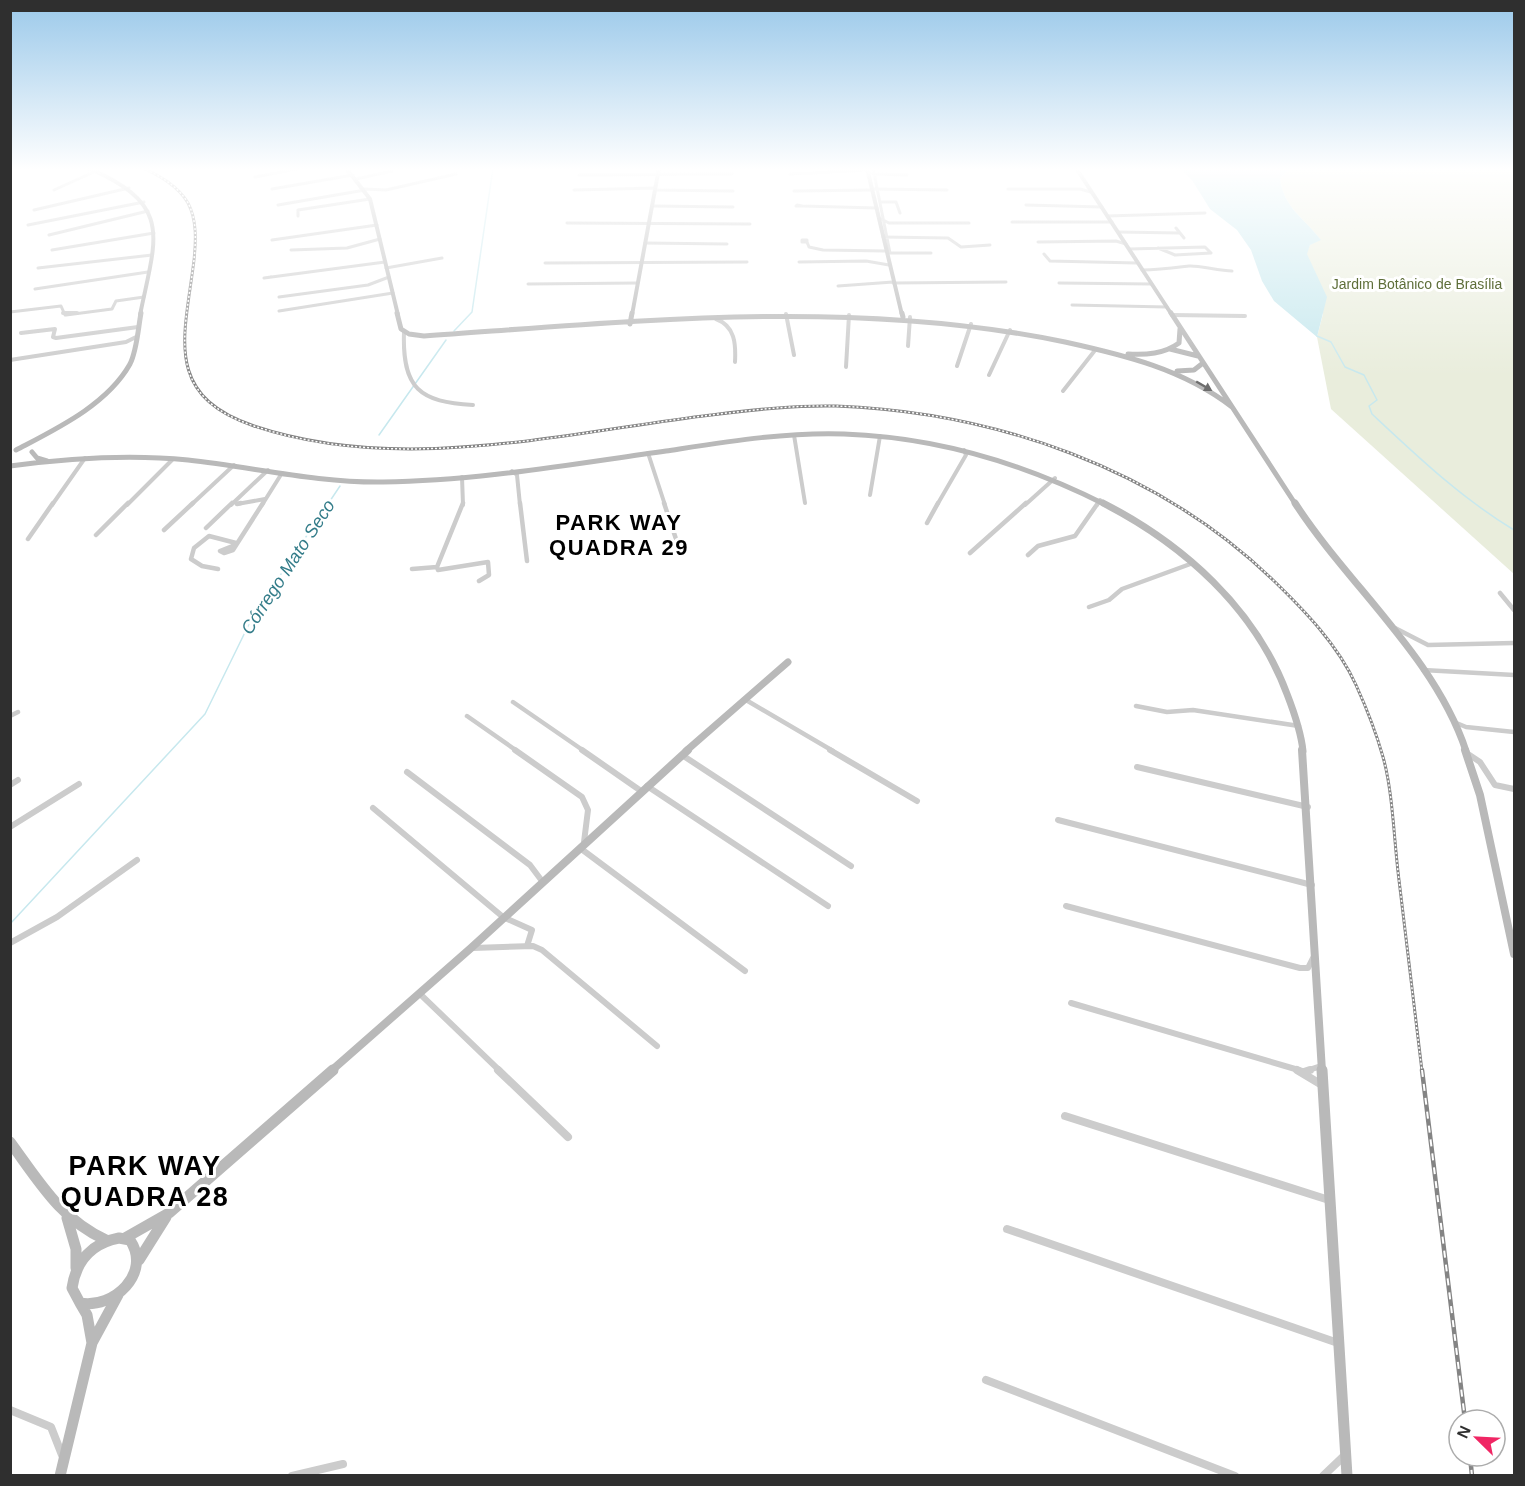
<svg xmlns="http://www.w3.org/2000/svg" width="1525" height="1486" font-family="Arial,sans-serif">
	<rect width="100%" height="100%" fill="#fff"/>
	<path fill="#e9eddc" d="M1286,168H1514V574L1331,409L1317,337L1323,314L1315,272L1306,254L1310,245L1320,239C1304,218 1283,207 1280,178L1289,170Z"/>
	<path fill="#c7e8ee" d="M1180,168L1289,169L1280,178C1283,207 1304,218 1321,240L1310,245L1307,254L1327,297L1317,337L1274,301L1262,281L1251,250L1237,230L1210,209L1192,180Z"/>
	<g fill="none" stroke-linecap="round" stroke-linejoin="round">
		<path stroke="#c7e8ee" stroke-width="1.5" d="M454,331L472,312L493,168
			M1317,336L1331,342L1345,367L1364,375L1377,400L1369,406L1372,414C1417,456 1461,498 1514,530
			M379,435L446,340
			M10,924L205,714L253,616L340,486"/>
		<path stroke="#ccc" stroke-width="3" d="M873,168L890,253
			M790,174L868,170
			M873,174L907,175
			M579,175L732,174
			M255,177L302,168
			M356,179L392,171
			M272,189L353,175
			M364,189L386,190L456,174
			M874,189L947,190
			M1008,189H1080L1091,192
			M54,190L96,171
			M574,190L655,188
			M655,190L733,191
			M794,191L872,190
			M880,202H896L900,213
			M278,205L365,190
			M797,205L802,206H796Z
			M1026,205L1102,207
			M652,206L733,207
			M802,206L877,208
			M34,210L129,188
			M298,216V210L370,199
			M1107,216L1205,213
			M879,218L889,223H969
			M1012,222H1112
			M567,223L750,224
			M28,225L144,202
			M1176,228L1184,238
			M1118,232L1180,233
			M49,235L148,211
			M883,237L948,238L961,247L990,245
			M272,240L377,225
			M802,240H807V242H802Z
			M807,242L809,247L823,250L886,251
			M1038,242L1116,241L1126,244
			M645,243L727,244
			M1158,248L1175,255L1211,253
			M1129,249L1205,247L1211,253
			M52,250L154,233
			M291,250L347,248L380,239
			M888,253H931
			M1044,254L1050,261L1137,263
			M799,262L866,261L889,265
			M545,263L747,262
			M38,268L152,255
			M386,268L442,258
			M1142,270C1159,270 1173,268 1189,266C1197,265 1220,271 1232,271
			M271,277L264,278L385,262
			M893,283L1006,282
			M1059,283L1151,284
			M528,284L637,283
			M838,286L893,282
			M35,289L148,272
			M279,297L368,285L389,277
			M1072,305L1167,307
			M279,311L393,293
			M10,312L61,306L65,315
			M66,315L112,309L116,301L144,297"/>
		<path stroke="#ccc" stroke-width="4" d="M63,313H77
			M786,314L794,355
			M1172,315L1245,316
			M716,319C735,326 736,344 735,362
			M404,332C402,389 420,402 473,405
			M21,333L55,329L53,337L56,338L138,327
			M908,346L910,317
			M10,360L126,342L136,337
			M957,366L971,324
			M846,367L849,315
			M989,375L1010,330
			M1063,391L1096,349
			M794,435L805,503
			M648,453L665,505
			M512,471L517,475L520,505
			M462,477L463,505
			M870,495L880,436
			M237,504L265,499
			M52,505L85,458
			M127,505L173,459
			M191,505L234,465
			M231,505L268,470
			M262,505L282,473
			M937,505L966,455L964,450
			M1025,505L1055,478
			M1097,505L1100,500"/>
		<path stroke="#ccc" stroke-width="4.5" d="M520,503L527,561
			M664,503L677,542
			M237,504L241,503
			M927,523L938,503
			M206,528L232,503
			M164,530L193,503
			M96,535L128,503
			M28,539L53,503
			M235,545L220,551L224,553L233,550L263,503
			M970,553L1026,503
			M1028,555L1038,546L1075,536L1098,503
			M437,567L438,570L488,562L489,575L479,581
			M218,569L202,566L191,559L194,548L209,536L236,543
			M412,569L437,567L463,503
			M1500,593L1514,610
			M1089,607L1109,600L1122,589L1193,563
			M1395,628L1428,645L1514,643
			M1423,670L1514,675
			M746,700L833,751
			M513,702L584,751
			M1136,706L1167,712L1193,710L1299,726
			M10,716L18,712
			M467,716L517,751
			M1454,722L1466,727L1514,732"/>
		<path stroke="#ccc" stroke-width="6" d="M515,750L582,797L588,810L584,842
			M582,750L641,791
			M830,750L917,801
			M1468,754L1480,762L1495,785L1514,789
			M682,755L851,866
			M1137,767L1308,807
			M407,772L530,865L542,881
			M10,785L18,780
			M647,786L828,906
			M373,808L503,917L532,930L527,946
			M1058,820L1312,885
			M10,827L79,784
			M580,848L745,971
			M1066,906L1300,968H1308L1313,958
			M10,943L57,917L137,860
			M473,948L533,946L542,950L657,1046
			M419,993L500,1071
			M1071,1003L1302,1071
			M1306,1071L1321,1066"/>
		<path stroke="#ccc" stroke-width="8" d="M498,1070L568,1137
			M1297,1070L1322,1085
			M1304,1072L1310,1070
			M1065,1116L1329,1200
			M1007,1229L1338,1343
			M986,1380L1235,1476
			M10,1410L51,1427L62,1455
			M292,1476L343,1464
			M1323,1476L1344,1456"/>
		<path stroke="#b9b9b9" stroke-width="4" d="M88,168C174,205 156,236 140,315
			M346,168L370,199L398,315
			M867,168L902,315
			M1076,168L1172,315
			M632,315L659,168"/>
		<path stroke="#b9b9b9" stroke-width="5" d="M397,313L401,329L409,334L424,336C638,321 853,298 1065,342C1124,355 1183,369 1232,407
			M902,313L903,317
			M1171,313L1296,505
			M630,324L632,313
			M1170,349L1198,356
			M1128,354C1146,355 1164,354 1179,343L1180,329
			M1177,371L1194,370L1203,363
			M16,450C56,429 107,405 130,364C137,350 138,329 141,313
			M32,452L37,458L47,461
			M10,466C69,458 129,454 188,460C253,467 317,483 383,482C477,481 572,464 666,451C725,442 784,432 844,434C936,437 1023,463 1106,505"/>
		<path stroke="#b9b9b9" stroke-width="7" d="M1103,503C1183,544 1255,608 1287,694C1294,712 1301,732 1303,751
			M1295,503C1348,585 1435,657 1466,751
			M686,751L788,662"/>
		<path stroke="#b9b9b9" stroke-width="8" d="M1302,750L1322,1071
			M1465,750L1480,795L1514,954
			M331,1071L471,948L688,750"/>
		<path stroke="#b9b9b9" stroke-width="11" d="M1322,1070L1347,1476
			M10,1142C38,1180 61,1220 106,1240
			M67,1218L76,1249V1268
			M119,1238L130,1240C152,1273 114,1309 80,1303L72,1288C76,1261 92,1243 119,1238Z
			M125,1238L169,1213L333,1070
			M139,1260L166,1217
			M80,1303L87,1315L92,1343
			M60,1476L92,1343L118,1295"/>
		<defs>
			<path id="rail-far1" d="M143,168C160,176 178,186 188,203C197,220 196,241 194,260C185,335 162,395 254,426C400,475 563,433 711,415C753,410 794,405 836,406C995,412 1157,468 1273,580C1304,610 1338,645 1356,685C1366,707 1376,732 1383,757C1393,792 1394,842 1399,880C1407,944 1414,1008 1422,1071"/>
			<path id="rail" d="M1422,1070L1465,1420
				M1470,1456L1472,1476"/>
		</defs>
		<use href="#rail-far1" stroke="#848484" stroke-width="3"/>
		<use href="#rail" stroke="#848484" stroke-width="4.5"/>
		<use href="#rail-far1" stroke="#fff" stroke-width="1.5" stroke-dasharray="2" stroke-linecap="butt"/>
		<use href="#rail" stroke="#fff" stroke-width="2" stroke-dasharray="7" stroke-linecap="butt"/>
	</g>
	<defs><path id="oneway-solid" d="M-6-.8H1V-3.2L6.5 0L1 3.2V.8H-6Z" transform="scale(1.5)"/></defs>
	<use fill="#6d6d6d" href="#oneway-solid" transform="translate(1204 386) rotate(30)"/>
	<linearGradient id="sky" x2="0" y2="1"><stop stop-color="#9bc9ea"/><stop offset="0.45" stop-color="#fff"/><stop offset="1" stop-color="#fff" stop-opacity="0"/></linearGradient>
	<rect width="1525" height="376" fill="url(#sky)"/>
	<g text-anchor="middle" stroke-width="6" stroke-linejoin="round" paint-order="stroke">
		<g font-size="14" fill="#5e6e39" stroke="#fff">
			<text x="1417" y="289">Jardim Botânico de Brasília</text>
		</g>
		<g font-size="18" font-style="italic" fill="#337c89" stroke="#fff">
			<text transform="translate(288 567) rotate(-57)" y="6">Córrego Mato Seco</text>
		</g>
		<g font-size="22" font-weight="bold" letter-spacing="1.5" fill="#000" stroke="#fff">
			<text x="619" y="530">PARK WAY<tspan x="619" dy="25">QUADRA 29</tspan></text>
		</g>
		<g font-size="27" font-weight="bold" letter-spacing="1.5" fill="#000" stroke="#fff">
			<text x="145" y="1175">PARK WAY<tspan x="145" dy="31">QUADRA 28</tspan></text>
		</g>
	</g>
	<rect width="1525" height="1486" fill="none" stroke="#2f2f2f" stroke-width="24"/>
	<g transform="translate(1477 1438) rotate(294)"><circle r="28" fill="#ffffff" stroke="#acacac" stroke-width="1.5"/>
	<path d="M0-4.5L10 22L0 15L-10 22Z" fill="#f02664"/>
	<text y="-9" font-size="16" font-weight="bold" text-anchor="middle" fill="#2f2f2f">N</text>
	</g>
</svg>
